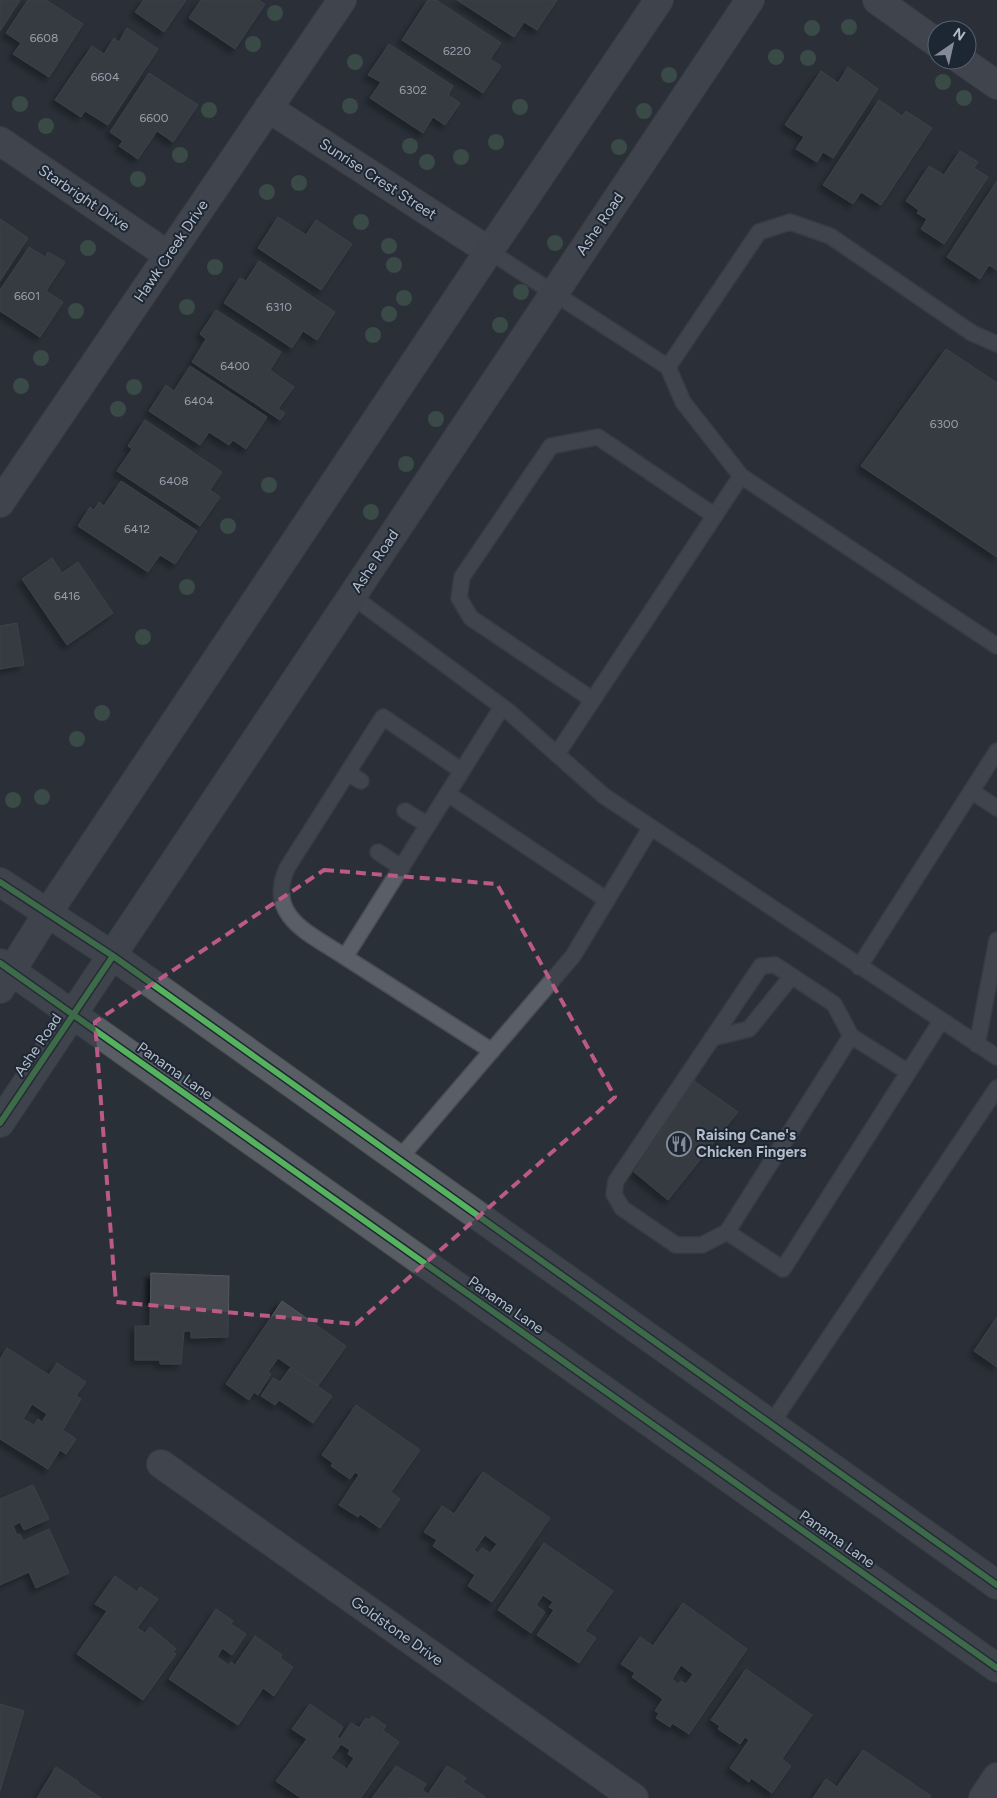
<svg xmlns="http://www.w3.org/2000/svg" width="997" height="1798" font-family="Figtree,sans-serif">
	<defs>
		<filter id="shadow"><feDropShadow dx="-4.5" dy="4.5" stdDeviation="2.5" flood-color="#0009"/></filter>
	</defs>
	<rect width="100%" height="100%" fill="#2a3038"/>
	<path fill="#444950" stroke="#52575f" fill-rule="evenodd" filter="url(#shadow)" d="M0,0H20L0,31Z
		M28,0H46L83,24L49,77L13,54L21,43L6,33Z
		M144,0H186L164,32L135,12Z
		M201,0H258L265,4L235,49L189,18Z
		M428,0H436L501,43L490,59L501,66L483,93L402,40Z
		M457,0H557L537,30L524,22L514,37Z
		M127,28L158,49L108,125L85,111L81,117L55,100L92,46L104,54L114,38L119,42Z
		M389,44L453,86L448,95L460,103L445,125L433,117L423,133L370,98L381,82L368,75Z
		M848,67L878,89L833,158L823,152L817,162L796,149L804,137L785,125L821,71L838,83Z
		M149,73L198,105L173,142L157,131L138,159L119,146L123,141L110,132Z
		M879,100L902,116L906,111L932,128L881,205L861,192L853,204L823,185Z
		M960,151L978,162L974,168L988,177L944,244L921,229L927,219L917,213L919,210L906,201L929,166L944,175Z
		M997,181V270L989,265L980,279L947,257Z
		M278,217L306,235L316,220L352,244L321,290L258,248Z
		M0,219L28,238L0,281Z
		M29,247L45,257L48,252L65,262L46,291L63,302L40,337L0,311V290Z
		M259,261L335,312L317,340L303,331L292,348L224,303L240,278L246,281Z
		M216,310L281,352L270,370L294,387L278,409L285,413L280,420L192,362L206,339L200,334Z
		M946,349L997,383V557L861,466Z
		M190,366L267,417L246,449L233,440L229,445L209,432L200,445L149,411L166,385L174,391Z
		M145,420L222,472L210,490L220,497L200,526L117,471L132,449L128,446Z
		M121,481L197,531L175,564L160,555L148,572L78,526L90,507L94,510L99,502L104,506Z
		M52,558L62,573L78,562L113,613L67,645L22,579Z
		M17,623L24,665L0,669V626Z
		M694,1081L738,1112L668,1200L634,1172Z
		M151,1273L229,1276L228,1337L191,1338V1331H184L181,1364H160V1360H135V1326H150Z
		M282,1301L346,1346L318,1386L278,1358L268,1372L271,1374L258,1395L254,1392L249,1400L226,1384Z
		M997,1317V1367L974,1351Z
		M7,1348L49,1375L57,1363L86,1382L76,1396L81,1399L63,1430L76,1439L66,1454L60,1450L48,1469L0,1439V1359ZM32,1404L47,1414L42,1422L38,1419L34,1425L23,1419Z
		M290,1368L332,1396L313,1423L279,1400L275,1405L261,1396L273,1378L280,1382Z
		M356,1405L420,1450L391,1492L400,1499L380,1528L360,1514L358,1517L339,1505L359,1475L355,1472L350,1479L331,1466L333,1463L322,1455Z
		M483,1472L550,1518L492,1602L468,1586L475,1575L433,1546L437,1540L424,1532L442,1506L454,1514ZM485,1535L497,1544L490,1553L482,1548L478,1553L474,1550Z
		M33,1485L49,1519L24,1530L20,1522L13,1526L17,1535L20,1534L23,1541L49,1529L69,1573L36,1588L29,1572L0,1585V1499Z
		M544,1543L613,1591L585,1631L596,1638L579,1663L537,1635L554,1610L549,1607L553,1602L543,1595L536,1605L545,1612L531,1633L498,1610Z
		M115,1576L137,1592L140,1587L158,1599L137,1628L145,1633L150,1627L176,1649L173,1652L176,1654L143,1700L77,1654L107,1611L95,1604Z
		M683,1603L747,1649L689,1734L672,1723L670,1727L656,1718L659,1713L655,1711L663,1699L632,1677L635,1673L621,1664L640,1637L653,1646ZM681,1665L693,1674L686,1684L681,1681L678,1684L672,1679Z
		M216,1609L233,1621L231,1624L246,1634L232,1655L222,1648L217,1657L229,1665L231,1662L235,1665L255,1636L282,1655L280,1658L293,1667L274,1696L263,1688L238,1725L169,1679Z
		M746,1669L812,1715L782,1759L791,1766L772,1793L751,1778L749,1782L730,1768L749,1740L745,1737L740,1744L718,1729L720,1726L711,1720Z
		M0,1704L24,1711L0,1791Z
		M310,1704L343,1727L337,1737L340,1739L351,1723L359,1728L366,1718L370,1720L372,1716L386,1726L383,1730L385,1732L399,1742L361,1798H301L276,1781L307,1739L292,1729ZM341,1744L350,1750L348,1754L354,1758L347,1769L331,1758Z
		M863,1750L931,1796L929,1798H813L826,1779L837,1787Z
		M396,1766L426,1784L422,1790L428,1794L447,1766L466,1778L463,1782L485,1797L372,1798Z
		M56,1767L79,1782L78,1783L101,1798H37Z"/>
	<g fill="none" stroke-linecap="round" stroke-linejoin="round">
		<defs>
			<path id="lane" d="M489,251L668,367L759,232L790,222L830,236L972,333L997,344
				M668,367L683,402L741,476L997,646
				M352,596L508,711L604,796L997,1057
				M593,700L471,618L459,598L462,577L551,446L598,437L715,516
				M557,754L741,476
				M348,773L361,781
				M971,791L997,808
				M448,794L607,900
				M405,811L428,825
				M378,852L402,868
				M345,957C311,934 265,917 287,868L383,717L462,771
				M859,967L997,751
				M851,1036L727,1232L783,1269L941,1021
				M712,1038L749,1029L792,976
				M977,1045L997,940
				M492,1051L345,957L502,707
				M399,1159L573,956L651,827
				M727,1232L702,1245H676L622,1208L614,1194L616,1181L761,966L775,965L834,1004L851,1036L908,1072
				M771,1424L997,1088"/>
			<path id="street" d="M877,0L937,43
				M961,60L997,85
				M268,108L489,251
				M0,141L168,255
				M0,503L342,0
				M161,1464L634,1798
				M983,1798L997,1777"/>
			<path id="secondary" d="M0,882L113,956L997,1585
				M0,963L997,1668
				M0,989L47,914L489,251L659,0
				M0,1123L750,0"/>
		</defs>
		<use href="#lane" stroke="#484c53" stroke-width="18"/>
		<use href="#street" stroke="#484c53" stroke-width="30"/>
		<use href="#secondary" stroke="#484c53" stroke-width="30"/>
		<use href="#lane" stroke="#5a5e66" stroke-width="15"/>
		<use href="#street" stroke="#5a5e66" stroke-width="28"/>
		<use href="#secondary" stroke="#595d64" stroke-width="28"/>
		<defs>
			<path id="cycleway" d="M0,882L113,956L997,1585
				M0,963L997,1668
				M0,1123L113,956"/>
		</defs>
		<use href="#cycleway" stroke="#1d2633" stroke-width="9"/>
		<use href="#cycleway" stroke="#56b35d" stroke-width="6"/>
	</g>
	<g fill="#4e6a5a">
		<circle cx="275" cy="13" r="8"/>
		<circle cx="849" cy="27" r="8"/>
		<circle cx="812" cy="28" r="8"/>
		<circle cx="253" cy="44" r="8"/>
		<circle cx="776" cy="57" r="8"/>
		<circle cx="808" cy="58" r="8"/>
		<circle cx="355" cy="62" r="8"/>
		<circle cx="669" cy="75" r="8"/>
		<circle cx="943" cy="82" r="8"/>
		<circle cx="964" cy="98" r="8"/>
		<circle cx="20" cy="104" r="8"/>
		<circle cx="350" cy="106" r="8"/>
		<circle cx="520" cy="107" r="8"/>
		<circle cx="209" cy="110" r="8"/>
		<circle cx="644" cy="111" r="8"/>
		<circle cx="46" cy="126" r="8"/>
		<circle cx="496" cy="142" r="8"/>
		<circle cx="410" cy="146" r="8"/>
		<circle cx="619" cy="147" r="8"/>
		<circle cx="180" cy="155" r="8"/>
		<circle cx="461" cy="157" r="8"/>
		<circle cx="427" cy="162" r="8"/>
		<circle cx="138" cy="179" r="8"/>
		<circle cx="299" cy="183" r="8"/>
		<circle cx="267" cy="192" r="8"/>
		<circle cx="361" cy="222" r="8"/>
		<circle cx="555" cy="243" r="8"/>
		<circle cx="389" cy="246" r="8"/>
		<circle cx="88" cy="248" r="8"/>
		<circle cx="394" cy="265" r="8"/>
		<circle cx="215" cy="267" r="8"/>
		<circle cx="521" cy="292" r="8"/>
		<circle cx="404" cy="298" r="8"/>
		<circle cx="187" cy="307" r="8"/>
		<circle cx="76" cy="311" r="8"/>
		<circle cx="389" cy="314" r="8"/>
		<circle cx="500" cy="325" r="8"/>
		<circle cx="373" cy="335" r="8"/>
		<circle cx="41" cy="358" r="8"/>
		<circle cx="21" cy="386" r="8"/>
		<circle cx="134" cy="387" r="8"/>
		<circle cx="118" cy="409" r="8"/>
		<circle cx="436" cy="419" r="8"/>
		<circle cx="406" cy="464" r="8"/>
		<circle cx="269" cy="485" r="8"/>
		<circle cx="371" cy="512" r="8"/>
		<circle cx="228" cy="526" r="8"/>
		<circle cx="187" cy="587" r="8"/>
		<circle cx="143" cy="637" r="8"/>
		<circle cx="102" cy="713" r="8"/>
		<circle cx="77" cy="739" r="8"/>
		<circle cx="42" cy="797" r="8"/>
		<circle cx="13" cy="800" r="8"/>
	</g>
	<path d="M0 0H997V1798H0ZM324,870L497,884L615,1097L356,1324L116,1302L95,1022Z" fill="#2a3038" fill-opacity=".55" fill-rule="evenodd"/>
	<path fill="none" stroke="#bc5a87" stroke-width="4" stroke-dasharray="10 6" stroke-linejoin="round" d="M324,870L497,884L615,1097L356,1324L116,1302L95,1022Z"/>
	<defs>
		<symbol id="restaurant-ring" viewBox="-11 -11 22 22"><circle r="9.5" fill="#1d2633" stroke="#848b96" stroke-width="1.5"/><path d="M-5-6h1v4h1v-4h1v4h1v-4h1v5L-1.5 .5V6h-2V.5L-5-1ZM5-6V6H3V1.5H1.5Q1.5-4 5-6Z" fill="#848b96"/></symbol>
	</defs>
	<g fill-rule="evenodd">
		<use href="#restaurant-ring" x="665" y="1130" width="28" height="28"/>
	</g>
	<g text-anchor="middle" stroke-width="4" stroke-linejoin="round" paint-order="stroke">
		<g font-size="12" fill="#989fab">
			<text x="44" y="42">6608</text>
			<text x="457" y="55">6220</text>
			<text x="105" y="81">6604</text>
			<text x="413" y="94">6302</text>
			<text x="154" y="122">6600</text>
			<text x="27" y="300">6601</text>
			<text x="279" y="311">6310</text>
			<text x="235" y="370">6400</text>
			<text x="199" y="405">6404</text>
			<text x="944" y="428">6300</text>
			<text x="174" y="485">6408</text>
			<text x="137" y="533">6412</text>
			<text x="67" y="600">6416</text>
		</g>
		<g font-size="15" fill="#b4bcc9" stroke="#1d2633">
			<text transform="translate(378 179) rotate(33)" y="5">Sunrise Crest Street</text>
			<text transform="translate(84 198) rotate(34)" y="5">Starbright Drive</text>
			<text transform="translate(600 224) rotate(-56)" y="5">Ashe Road</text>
			<text transform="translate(171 251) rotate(-56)" y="5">Hawk Creek Drive</text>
			<text transform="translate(375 561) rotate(-56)" y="5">Ashe Road</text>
			<text transform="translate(38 1045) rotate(-56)" y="5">Ashe Road</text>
			<text transform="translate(175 1071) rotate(35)" y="5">Panama Lane</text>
			<text transform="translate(506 1305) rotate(35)" y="5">Panama Lane</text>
			<text transform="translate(837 1539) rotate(35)" y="5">Panama Lane</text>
			<text transform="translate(397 1631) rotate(35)" y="5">Goldstone Drive</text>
		</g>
		<g font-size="15" font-weight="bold" fill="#b4bcc9" stroke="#1d2633" text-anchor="start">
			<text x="696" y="1140">Raising Cane's<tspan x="696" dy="17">Chicken Fingers</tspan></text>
		</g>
	</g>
	<g transform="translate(952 45) rotate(34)"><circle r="24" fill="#1d2633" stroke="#59626f"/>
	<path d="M0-4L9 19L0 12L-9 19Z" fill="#848b96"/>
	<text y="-8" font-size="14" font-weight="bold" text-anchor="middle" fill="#b4bcc9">N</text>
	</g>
</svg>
